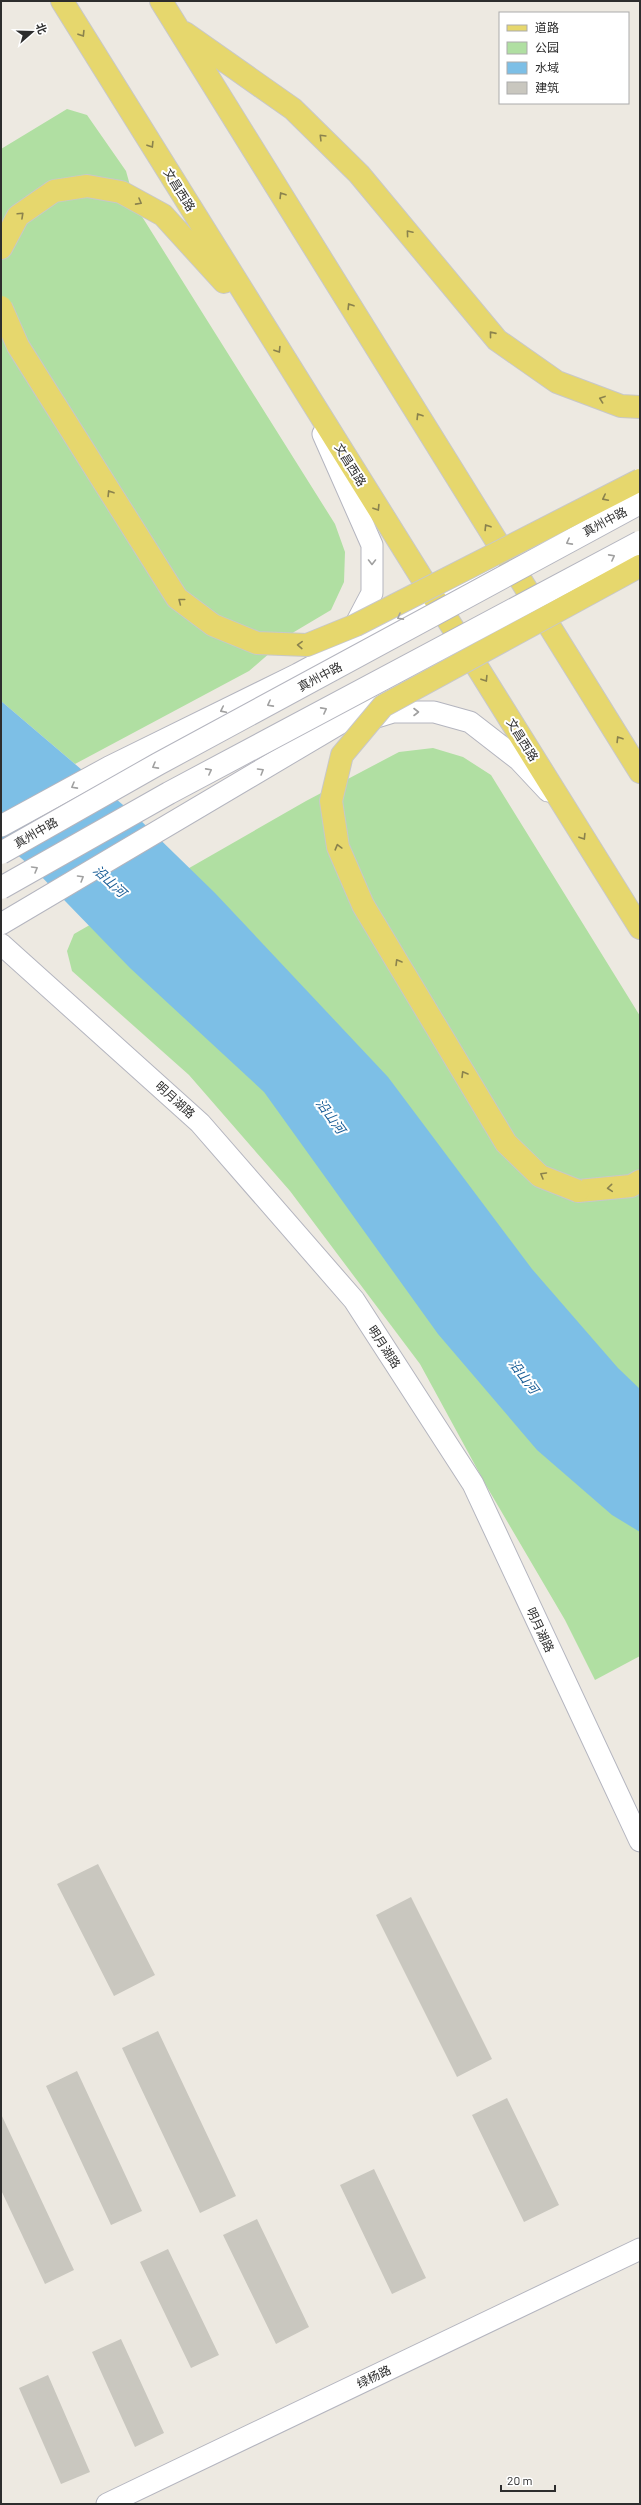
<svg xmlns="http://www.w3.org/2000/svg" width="641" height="2505" font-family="Barlow,'Noto Sans SC',sans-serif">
	<rect width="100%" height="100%" fill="#ede9e1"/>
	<path fill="#b0dfa2" d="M67,109L87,115L126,171L136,207L335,524L345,552L344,582L331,610L294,632L249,671L75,764L1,701V149Z
		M433,748L463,757L491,775L640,1016V1656L595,1680L565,1620L487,1487L420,1364L290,1191L189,1075L72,971L67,951L74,934L306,801L399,752Z"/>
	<path fill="#7dbfe6" d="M1,701L136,816L215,893L388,1077L532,1269L618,1368L640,1389V1532L612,1515L537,1450L438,1334L264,1092L130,968L35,870L1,841Z"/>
	<path fill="#c9c7bf" d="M98,1864L155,1975L114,1996L57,1884Z
		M411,1897L492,2059L457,2077L376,1915Z
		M158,2031L236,2196L200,2213L122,2048Z
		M77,2071L142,2211L111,2225L46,2086Z
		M507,2098L559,2205L524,2222L472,2115Z
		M1,2114L74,2270L45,2284L1,2190Z
		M374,2169L426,2278L392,2294L340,2185Z
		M257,2219L309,2327L276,2344L223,2235Z
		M168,2249L219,2355L191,2368L140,2262Z
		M121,2339L164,2433L135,2447L92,2352Z
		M48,2375L90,2472L61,2484L19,2388Z"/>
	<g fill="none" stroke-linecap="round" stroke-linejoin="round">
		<defs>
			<path id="tertiary" d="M323,434L372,545V593L351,633
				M367,720L393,712H434L470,722L519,760L548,791
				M1,826L109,767L298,674L508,561
				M1,924L393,692
				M1,944L200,1123L354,1300L473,1484L640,1841
				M107,2504L640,2249"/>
			<path id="primary" d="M62,1L640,928
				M161,1L640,772
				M185,33L293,109L359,174L497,340L557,382L621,406L640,407
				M1,248L18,216L54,191L87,186L121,192L163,215L224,282
				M578,1191L631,1186L640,1181"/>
		</defs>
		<use href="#tertiary" stroke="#b4b5bf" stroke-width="23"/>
		<use href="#primary" stroke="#c8c8c8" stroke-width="24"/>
		<use href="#tertiary" stroke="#fff" stroke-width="21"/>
		<use href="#primary" stroke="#e6d76d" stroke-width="22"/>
		<defs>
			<path id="secondary-bridge" d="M1,853L158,764L640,503
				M1,888L169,793L640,542"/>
			<path id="primary-bridge" d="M1,307L18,346L177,598L213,625L257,643L307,645L356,625L640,480
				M578,1191L540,1176L506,1143L363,905L338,847L331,801L342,755L383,706L640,566"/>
		</defs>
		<use href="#secondary-bridge" stroke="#b4b5bf" stroke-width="24" stroke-linecap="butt"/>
		<use href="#primary-bridge" stroke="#c8c8c8" stroke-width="24" stroke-linecap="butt"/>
		<use href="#secondary-bridge" stroke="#fff" stroke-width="22"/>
		<use href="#primary-bridge" stroke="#e6d76d" stroke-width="22"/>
	</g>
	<defs><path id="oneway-chevron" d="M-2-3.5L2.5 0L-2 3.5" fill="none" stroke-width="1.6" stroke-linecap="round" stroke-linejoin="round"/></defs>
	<g stroke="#8a824d">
		<use href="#oneway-chevron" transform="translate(82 34) rotate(58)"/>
		<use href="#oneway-chevron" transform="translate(322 137) rotate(-135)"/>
		<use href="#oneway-chevron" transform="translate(151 145) rotate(58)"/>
		<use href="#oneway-chevron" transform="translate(282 195) rotate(-122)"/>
		<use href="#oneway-chevron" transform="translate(139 202) rotate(29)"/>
		<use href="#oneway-chevron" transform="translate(21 215) rotate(-43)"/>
		<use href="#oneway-chevron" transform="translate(409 233) rotate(-130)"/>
		<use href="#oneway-chevron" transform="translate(350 306) rotate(-122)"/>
		<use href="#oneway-chevron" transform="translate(492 334) rotate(-129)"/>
		<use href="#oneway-chevron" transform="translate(278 350) rotate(58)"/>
		<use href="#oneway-chevron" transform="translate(602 399) rotate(-160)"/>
		<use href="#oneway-chevron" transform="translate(419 416) rotate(-122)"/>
		<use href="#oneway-chevron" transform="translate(110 493) rotate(-122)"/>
		<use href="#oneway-chevron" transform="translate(605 498) rotate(153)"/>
		<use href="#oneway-chevron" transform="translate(377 508) rotate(58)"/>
		<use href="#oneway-chevron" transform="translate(487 527) rotate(-122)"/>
		<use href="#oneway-chevron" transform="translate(181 601) rotate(-142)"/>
		<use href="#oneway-chevron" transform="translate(300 645) rotate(-178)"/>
		<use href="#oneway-chevron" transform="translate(485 679) rotate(58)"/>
		<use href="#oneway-chevron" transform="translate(619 739) rotate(-122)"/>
		<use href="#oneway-chevron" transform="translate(583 837) rotate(58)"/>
		<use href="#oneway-chevron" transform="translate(338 847) rotate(-105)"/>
		<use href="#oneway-chevron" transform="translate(398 962) rotate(-121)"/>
		<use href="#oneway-chevron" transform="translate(464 1074) rotate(-121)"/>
		<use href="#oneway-chevron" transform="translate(543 1175) rotate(-150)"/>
		<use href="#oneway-chevron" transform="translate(610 1188) rotate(175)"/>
	</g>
	<g stroke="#a0a0a0">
		<use href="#oneway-chevron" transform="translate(569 542) rotate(152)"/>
		<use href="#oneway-chevron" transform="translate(612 557) rotate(-28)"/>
		<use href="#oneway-chevron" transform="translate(372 562) rotate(90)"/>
		<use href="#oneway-chevron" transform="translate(400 617) rotate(151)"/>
		<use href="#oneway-chevron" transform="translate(270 704) rotate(152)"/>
		<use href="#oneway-chevron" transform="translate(223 710) rotate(154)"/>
		<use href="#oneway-chevron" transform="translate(324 710) rotate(-28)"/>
		<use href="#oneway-chevron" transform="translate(416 712)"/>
		<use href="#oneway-chevron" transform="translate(155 766) rotate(151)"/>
		<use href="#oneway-chevron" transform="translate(209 771) rotate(-28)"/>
		<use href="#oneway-chevron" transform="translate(261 771) rotate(-31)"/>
		<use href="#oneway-chevron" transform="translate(74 786) rotate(151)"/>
		<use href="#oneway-chevron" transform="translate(35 869) rotate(-30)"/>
		<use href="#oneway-chevron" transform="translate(81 878) rotate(-31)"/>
	</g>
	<g text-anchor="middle" stroke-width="4" stroke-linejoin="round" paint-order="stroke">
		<g font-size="12" fill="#2d2d2d" stroke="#fff">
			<text transform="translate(179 190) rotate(58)" y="4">文昌西路</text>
			<text transform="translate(350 465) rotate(58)" y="4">文昌西路</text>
			<text transform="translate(605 522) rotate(-28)" y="4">真州中路</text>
			<text transform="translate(320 677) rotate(-28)" y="4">真州中路</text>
			<text transform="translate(522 740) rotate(58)" y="4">文昌西路</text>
			<text transform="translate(36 833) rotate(-30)" y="4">真州中路</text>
			<text transform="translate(175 1100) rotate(42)" y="4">明月湖路</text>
			<text transform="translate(384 1347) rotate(57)" y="4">明月湖路</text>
			<text transform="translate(540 1630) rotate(65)" y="4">明月湖路</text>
			<text transform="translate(374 2377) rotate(-26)" y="4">绿杨路</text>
		</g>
		<g font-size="13" font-style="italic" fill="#195d96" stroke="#fff">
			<text transform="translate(110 881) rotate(43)" y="5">沿山河</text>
			<text transform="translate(331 1116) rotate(54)" y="5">沿山河</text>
			<text transform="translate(524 1376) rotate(53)" y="5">沿山河</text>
		</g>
	</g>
	<rect width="641" height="2505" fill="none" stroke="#2d2d2d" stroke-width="4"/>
	<rect x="499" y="12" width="130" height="92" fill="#ffffff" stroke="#ababab"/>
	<rect x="507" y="25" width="20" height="6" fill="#e6d76d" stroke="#ababab"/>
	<text x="535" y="32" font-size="12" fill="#2d2d2d">道路</text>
	<rect x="507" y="42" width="20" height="12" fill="#b0dfa2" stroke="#ababab"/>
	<text x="535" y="52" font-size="12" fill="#2d2d2d">公园</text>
	<rect x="507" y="62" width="20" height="12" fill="#7dbfe6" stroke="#ababab"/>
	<text x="535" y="72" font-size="12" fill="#2d2d2d">水域</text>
	<rect x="507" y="82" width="20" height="12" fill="#c9c7bf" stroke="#ababab"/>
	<text x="535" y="92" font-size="12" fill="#2d2d2d">建筑</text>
	<g transform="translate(32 32) rotate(70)" stroke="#ffffff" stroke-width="3" paint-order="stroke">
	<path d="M0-3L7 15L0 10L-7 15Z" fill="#2d2d2d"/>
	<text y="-6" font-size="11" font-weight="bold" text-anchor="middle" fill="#2d2d2d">北</text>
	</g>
	<path d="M501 2485v6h54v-6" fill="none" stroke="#2d2d2d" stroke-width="2"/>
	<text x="507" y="2485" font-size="12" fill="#2d2d2d" stroke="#ffffff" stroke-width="3" paint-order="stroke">20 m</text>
</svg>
